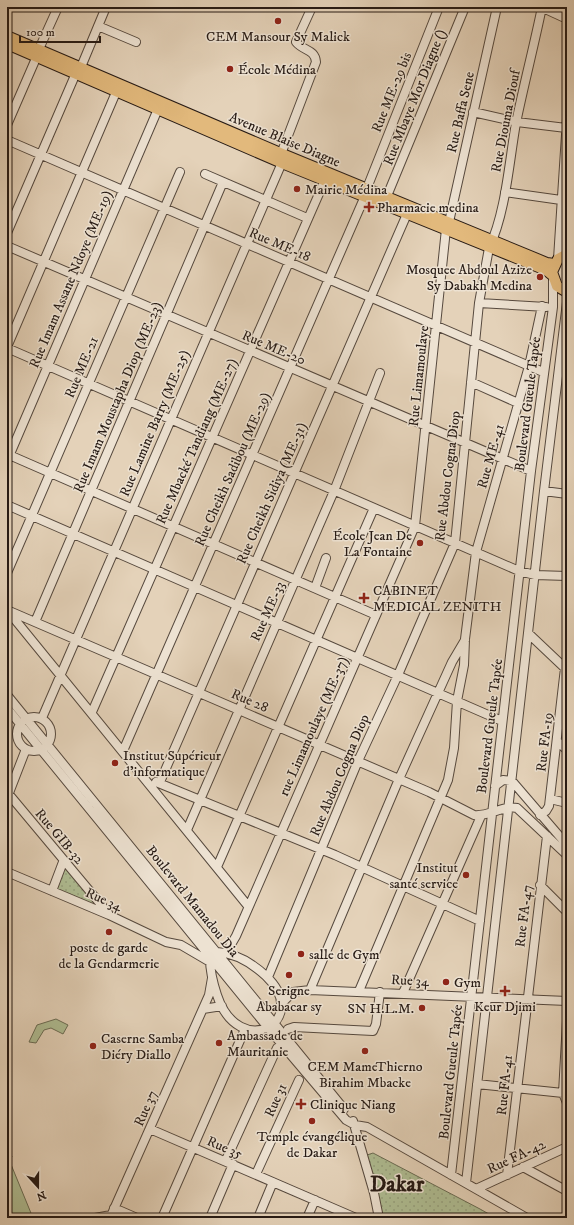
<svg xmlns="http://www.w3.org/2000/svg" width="574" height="1225" font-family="'IM FELL DW Pica',serif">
	<defs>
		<pattern id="green-dots" width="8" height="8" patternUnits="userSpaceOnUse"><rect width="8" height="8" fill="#afbd93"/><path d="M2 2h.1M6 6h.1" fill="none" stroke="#97a27e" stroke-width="1.8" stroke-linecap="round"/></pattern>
	</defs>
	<rect width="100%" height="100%" fill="#e4d2b9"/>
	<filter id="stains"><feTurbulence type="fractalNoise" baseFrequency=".005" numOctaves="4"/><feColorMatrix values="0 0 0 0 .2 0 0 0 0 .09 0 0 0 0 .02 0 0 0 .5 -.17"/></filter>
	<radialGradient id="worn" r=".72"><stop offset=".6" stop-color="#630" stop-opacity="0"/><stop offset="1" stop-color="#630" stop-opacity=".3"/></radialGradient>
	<path fill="url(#green-dots)" stroke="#6b6c54" d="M65,867L100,908L56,890Z
		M373,1153L480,1209L496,1218H384L364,1156Z"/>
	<path fill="#afbd93" stroke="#6b6c54" d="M56,1019L68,1025L63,1034L51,1028L44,1030L36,1043L29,1042L37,1025Z
		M7,1154L12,1156L10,1162L33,1218H7Z"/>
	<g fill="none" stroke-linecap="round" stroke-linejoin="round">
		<defs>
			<path id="minor" d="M541,7L567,19
				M98,26L136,42
				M39,49L58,7
				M81,67L106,7
				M473,112L517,122L566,128
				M7,125L37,56
				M7,140L543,372
				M281,154L316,62C315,49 303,51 296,42L312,7
				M205,174L307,218
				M367,188L439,7
				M505,192L561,200
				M387,196L465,7
				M7,233L76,73
				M7,246L531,471
				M558,259L567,119
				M479,303L546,307
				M7,347L117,90
				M7,348L519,571L535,575L567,576
				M471,382L518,403
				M7,454L376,615
				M7,461L158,109
				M544,491L567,494
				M7,505L502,721
				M7,573L180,172
				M315,588L326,558
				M7,610L429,792L474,815C488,817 503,805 517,808L567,855
				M8,611L248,906
				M35,622L223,182
				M529,634L567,670
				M7,695L344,1109
				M7,708L274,1035L346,1120L355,1125L367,1127L527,1218
				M92,712L325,180
				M17 734a17 17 0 1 1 34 0a17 17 0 1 1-34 0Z
				M42,718L284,158
				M557,741L567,750
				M123,751L365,196
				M156,782L335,855L480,921
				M160,782L407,214
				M495,786L503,780L512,781L567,845
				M7,792L108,913
				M7,798L26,749
				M550,799L567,803
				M540,815L546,811L549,806L565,668
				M187,830L334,491L380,373
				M217,867L374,508
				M7,872L109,915L166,942L181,945L210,962
				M540,885L567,912
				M52,891L63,862
				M217,952C235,953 253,964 266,976C313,1021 239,1062 217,995C213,983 210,972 210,959Z
				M226,953L236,936L415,526L446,229L449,222L497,7
				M268,977L358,761L398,675L455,543L479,303L489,248C506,212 509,162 516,123C524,84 534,46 542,7
				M310,990L399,779L452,662L465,640
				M359,991L448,780L454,748L457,701L464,665L465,639L476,552L529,366L542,306
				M403,993L481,816
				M281,1004L293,992L310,990L567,1001
				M203,1009L222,1006
				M567,1021L563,1093L567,1103
				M288,1029L294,1027L373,1031L376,1024L380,992
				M477,1084L563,1093
				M353,1121L374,1193L378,1213
				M150,1129L356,1218
				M226,1160L277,1048
				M523,1167L567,1191
				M256,1174L299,1080
				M451,1175L531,471L553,307V281
				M507,1175L547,836
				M466,1183L544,491L567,302
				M476,1189L567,1147
				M114,1208L137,1218
				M95,1218L111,1215
				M110,1218L209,995L212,978
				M162,1218L245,1029
				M210,1218L233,1164
				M258,1218L273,1182
				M307,1218L315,1200"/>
			<path id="major" d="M7,36L285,155L547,263L554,264
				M7,44L282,163L546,270L552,275
				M567,254L558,259L552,272L557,286L567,292"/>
		</defs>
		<use href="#minor" stroke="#56493e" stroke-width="10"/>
		<use href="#major" stroke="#271b15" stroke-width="12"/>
		<use href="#minor" stroke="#ede2d2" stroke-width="8"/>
		<use href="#major" stroke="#e2b97c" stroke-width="10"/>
	</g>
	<g fill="#8f2418" stroke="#ede2d2" stroke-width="1.5">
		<circle cx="278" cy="21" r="4"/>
		<circle cx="230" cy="69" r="4"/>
		<circle cx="297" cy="189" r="4"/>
		<path d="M367 201h4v4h4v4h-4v4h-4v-4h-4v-4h4z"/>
		<circle cx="540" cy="277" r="4"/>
		<circle cx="420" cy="543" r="4"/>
		<path d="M362 592h4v4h4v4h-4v4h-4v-4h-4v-4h4z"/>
		<circle cx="115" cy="763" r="4"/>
		<circle cx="466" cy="875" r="4"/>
		<circle cx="109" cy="932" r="4"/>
		<circle cx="301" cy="954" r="4"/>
		<circle cx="289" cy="975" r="4"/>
		<circle cx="446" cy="982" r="4"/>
		<path d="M503 985h4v4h4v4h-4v4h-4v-4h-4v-4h4z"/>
		<circle cx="422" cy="1008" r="4"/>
		<circle cx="219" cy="1043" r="4"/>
		<circle cx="93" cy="1046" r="4"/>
		<circle cx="365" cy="1051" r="4"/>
		<path d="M299 1098h4v4h4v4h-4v4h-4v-4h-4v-4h4z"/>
		<circle cx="312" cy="1121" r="4"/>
	</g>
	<g text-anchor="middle" stroke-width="3" stroke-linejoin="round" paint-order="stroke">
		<g font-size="14" fill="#271b15" stroke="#ede2d2" text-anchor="start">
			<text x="278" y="41" text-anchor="middle">CEM Mansour Sy Malick</text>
			<text x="238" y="74">École Médina</text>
			<text x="305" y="194">Mairie Médina</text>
			<text x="377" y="212">Pharmacie medina</text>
			<text x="532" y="274" text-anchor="end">Mosquee Abdoul Azize<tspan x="532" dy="16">Sy Dabakh Medina</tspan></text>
			<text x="412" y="540" text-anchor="end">École Jean De<tspan x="412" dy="16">La Fontaine</tspan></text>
			<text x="373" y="595">CABINET<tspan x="373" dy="16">MEDICAL ZENITH</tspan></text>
			<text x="123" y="760">Institut Supérieur<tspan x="123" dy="16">d'informatique</tspan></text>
			<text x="458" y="872" text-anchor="end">Institut<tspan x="458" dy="16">santé service</tspan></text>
			<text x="109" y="952" text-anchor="middle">poste de garde<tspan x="109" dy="16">de la Gendarmerie</tspan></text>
			<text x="309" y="959">salle de Gym</text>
			<text x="454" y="987">Gym</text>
			<text x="289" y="995" text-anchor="middle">Serigne<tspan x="289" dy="16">Ababacar sy</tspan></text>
			<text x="505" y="1011" text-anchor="middle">Keur Djimi</text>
			<text x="414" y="1013" text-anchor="end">SN H.L.M.</text>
			<text x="227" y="1040">Ambassade de<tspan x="227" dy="16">Mauritanie</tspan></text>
			<text x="101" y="1043">Caserne Samba<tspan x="101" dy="16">Diéry Diallo</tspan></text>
			<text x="365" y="1071" text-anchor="middle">CEM MameThierno<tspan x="365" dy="16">Birahim Mbacke</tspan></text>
			<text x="310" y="1109">Clinique Niang</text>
			<text x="312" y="1141" text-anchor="middle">Temple évangélique<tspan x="312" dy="16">de Dakar</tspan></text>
		</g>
		<g font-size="14" fill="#271b15" stroke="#ede2d2">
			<text transform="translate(391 92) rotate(-68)" y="5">Rue ME-29 bis</text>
			<text transform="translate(414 97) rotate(-68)" y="5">Rue Mbaye Mor Diagne ()</text>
			<text transform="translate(460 112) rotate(-77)" y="5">Rue Baffa Sene</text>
			<text transform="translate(505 121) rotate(-79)" y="5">Rue Diouma Diouf</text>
			<text transform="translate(285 139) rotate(23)" y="5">Avenue Blaise Diagne</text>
			<text transform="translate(280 244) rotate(23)" y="5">Rue ME-18</text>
			<text transform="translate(70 279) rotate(-67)" y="5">Rue Imam Assane Ndoye (ME-19)</text>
			<text transform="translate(274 347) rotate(23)" y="5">Rue ME-20</text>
			<text transform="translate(81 367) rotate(-67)" y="5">Rue ME-21</text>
			<text transform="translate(418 376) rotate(-84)" y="5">Rue Limamoulaye</text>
			<text transform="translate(117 397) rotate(-67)" y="5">Rue Imam Moustapha Diop (ME-23)</text>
			<text transform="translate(527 404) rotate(-83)" y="5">Boulevard Gueule Tapée</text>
			<text transform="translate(154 423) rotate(-67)" y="5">Rue Lamine Barry (ME-25)</text>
			<text transform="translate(196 441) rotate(-66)" y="5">Rue Mbacké Tandiang (ME-27)</text>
			<text transform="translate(490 456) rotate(-74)" y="5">Rue ME-41</text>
			<text transform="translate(232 469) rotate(-66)" y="5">Rue Cheikh Sadibou (ME-29)</text>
			<text transform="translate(447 476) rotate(-83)" y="5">Rue Abdou Cogna Diop</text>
			<text transform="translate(271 493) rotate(-66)" y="5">Rue Cheikh Sidiya (ME-31)</text>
			<text transform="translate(267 611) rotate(-66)" y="5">Rue ME-33</text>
			<text transform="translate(250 700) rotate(23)" y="5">Rue 28</text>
			<text transform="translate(313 726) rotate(-66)" y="5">rue Limamoulaye (ME-37)</text>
			<text transform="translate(489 726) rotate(-83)" y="5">Boulevard Gueule Tapée</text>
			<text transform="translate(544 742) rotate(-83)" y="5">Rue FA-19</text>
			<text transform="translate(339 775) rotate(-67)" y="5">Rue Abdou Cogna Diop</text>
			<text transform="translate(60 836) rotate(50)" y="5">Rue GIB-32</text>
			<text transform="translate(104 899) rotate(24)" y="5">Rue 34</text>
			<text transform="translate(193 901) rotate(51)" y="5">Boulevard Mamadou Dia</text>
			<text transform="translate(523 916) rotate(-83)" y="5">Rue FA-47</text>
			<text transform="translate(410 980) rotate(3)" y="5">Rue 34</text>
			<text transform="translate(450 1072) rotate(-84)" y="5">Boulevard Gueule Tapée</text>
			<text transform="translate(504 1085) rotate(-84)" y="5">Rue FA-41</text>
			<text transform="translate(275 1100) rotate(-66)" y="5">Rue 31</text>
			<text transform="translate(145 1108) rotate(-66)" y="5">Rue 37</text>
			<text transform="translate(225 1147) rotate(23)" y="5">Rue 35</text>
			<text transform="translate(516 1156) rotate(-25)" y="5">Rue FA-42</text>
		</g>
		<g font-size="22" font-weight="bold" fill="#271b15" stroke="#ede2d2">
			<text x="397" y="1191">Dakar</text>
		</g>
	</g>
	<rect width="574" height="1225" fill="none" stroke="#e4d2b9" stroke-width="24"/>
	<rect x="8" y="8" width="558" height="1209" fill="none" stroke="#271b15" stroke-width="2"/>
	<rect x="12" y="12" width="550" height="1201" fill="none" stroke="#271b15"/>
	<g transform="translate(38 1187) rotate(159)" stroke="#ede2d2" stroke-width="3" paint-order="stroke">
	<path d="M0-3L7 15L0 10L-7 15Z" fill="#271b15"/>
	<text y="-6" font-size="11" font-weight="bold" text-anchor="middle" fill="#271b15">N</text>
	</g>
	<path d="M20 36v6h80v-6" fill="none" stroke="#271b15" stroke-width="2"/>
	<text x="26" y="36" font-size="12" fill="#271b15" stroke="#ede2d2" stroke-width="3" paint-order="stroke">100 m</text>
	<rect width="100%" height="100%" filter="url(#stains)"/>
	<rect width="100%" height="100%" fill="url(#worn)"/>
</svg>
